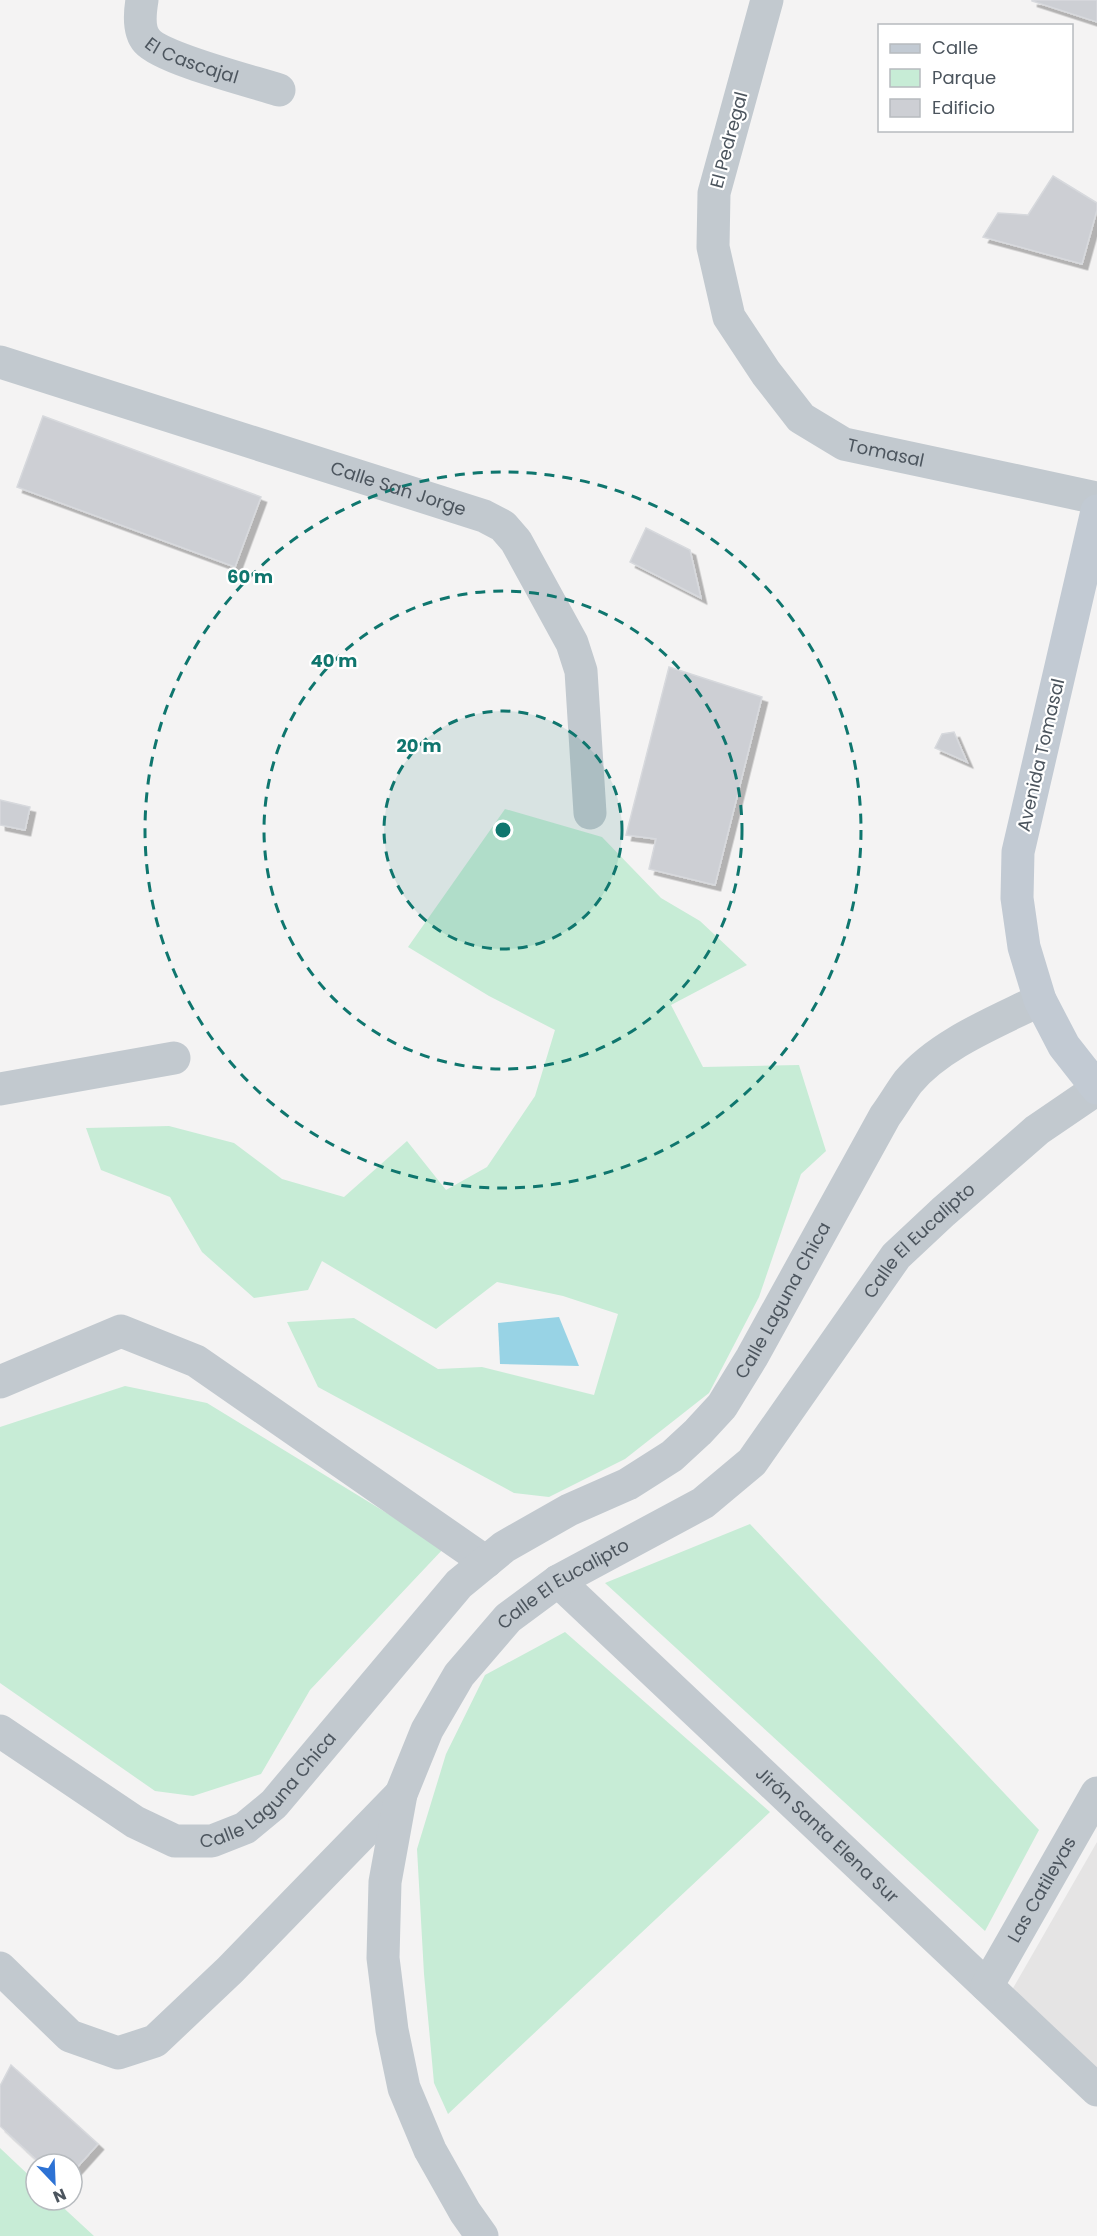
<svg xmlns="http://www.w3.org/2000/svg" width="1097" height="2236" font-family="Poppins,sans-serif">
	<defs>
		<filter id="shadow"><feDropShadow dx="5.5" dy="5.5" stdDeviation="0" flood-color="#0004"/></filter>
	</defs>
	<rect width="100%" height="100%" fill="#f4f3f3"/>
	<path fill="#e5e4e4" d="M1097,1842V2082L1008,1997Z"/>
	<path fill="#c7ecd6" d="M505,809L602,837L661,898L700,921L747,965L671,1005L703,1067L799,1065L826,1151L801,1174L759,1297L709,1393L625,1459L549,1497L514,1493L318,1387L287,1322L354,1318L438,1369L482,1367L594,1395L618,1314L563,1296L497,1282L436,1329L322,1261L308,1290L254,1298L202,1252L170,1197L101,1170L86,1128L169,1126L234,1143L282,1179L344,1197L407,1141L446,1190L487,1167L535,1096L555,1030L489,996L408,947Z
		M125,1386L207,1403L444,1548L310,1690L261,1774L193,1796L155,1791L0,1683V1427Z
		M750,1524L1039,1830L985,1931L605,1583Z
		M565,1632L770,1812L448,2114L434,2083L424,1974L417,1849L446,1754L485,1675Z
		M0,2148L36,2182V2200H55L94,2236H0Z"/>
	<path fill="#98d3e5" d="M559,1317L579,1366L500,1364L498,1323Z"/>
	<path fill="#cdcfd4" stroke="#d7d9dd" stroke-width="1.5" filter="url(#shadow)" d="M1032,0H1097V22L1032,1Z
		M1053,176L1097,203V210L1082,264L983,237L998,213L1028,215Z
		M43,416L261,497L235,567L17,487Z
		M646,528L690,550L701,598L630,562Z
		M669,667L762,697L715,885L649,869L656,839L626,835Z
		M954,732L967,762L935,748L942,734Z
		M0,800L30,807L25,830L0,825Z
		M11,2065L98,2144L72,2173V2164H41L0,2126V2086Z"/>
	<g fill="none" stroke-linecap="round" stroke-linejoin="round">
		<g stroke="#c2c9cf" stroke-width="33">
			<path id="s1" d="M142,0C140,12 138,31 147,41C163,59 251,81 279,90"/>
			<path id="s2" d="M767,0L714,193L713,247L729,317L766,373L801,418L844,444L1097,498"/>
			<path id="s3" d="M0,362L484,516L503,526L516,541L572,643L581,671L590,813"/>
			<path d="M0,1089L174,1058"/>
			<path d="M0,1382L121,1331L196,1361L486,1562"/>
			<path id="s4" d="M558,1581L1097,2090"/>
			<path id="s5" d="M0,1731L135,1822L175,1841H212L245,1828L274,1804L459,1584L504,1547L569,1510L628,1484L672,1456L698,1432L722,1406L752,1357L885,1116C893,1105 900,1093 908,1082C939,1044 998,1021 1040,1000"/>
			<path d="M0,1968L70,2036L118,2053L155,2041L230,1970L401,1794"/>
			<path id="s6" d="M987,1986L1097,1793"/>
			<path id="s7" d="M482,2236L465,2212L430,2150L404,2088L392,2030L383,1958L385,1882L401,1794L427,1730L459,1675L508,1618L558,1581L703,1503L752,1462L896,1256L943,1212L1037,1130L1097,1089"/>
		</g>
		<path stroke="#c2cad3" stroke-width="33" d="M1097,511L1018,852L1017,898L1024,947L1040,1000L1064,1046L1097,1088"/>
	</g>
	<circle cx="503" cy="830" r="119" fill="#0f766e" fill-opacity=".12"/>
	<g fill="none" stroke="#0f766e" stroke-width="3" stroke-dasharray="10 8">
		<circle cx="503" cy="830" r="119"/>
		<circle cx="503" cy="830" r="239"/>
		<circle cx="503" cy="830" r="358"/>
	</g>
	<g text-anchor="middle" stroke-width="4.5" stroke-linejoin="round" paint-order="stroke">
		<g font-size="18" fill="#4c555e" stroke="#fff">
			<text dy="6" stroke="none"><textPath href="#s1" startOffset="92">El Cascajal</textPath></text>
			<text transform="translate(729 140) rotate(-75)" y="6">El Pedregal</text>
			<text dy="6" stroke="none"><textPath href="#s2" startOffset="543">Tomasal</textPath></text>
			<text dy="6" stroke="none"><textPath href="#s3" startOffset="418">Calle San Jorge</textPath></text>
			<text transform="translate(1041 755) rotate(-77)" y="6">Avenida Tomasal</text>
			<text dy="6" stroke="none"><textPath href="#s7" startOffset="1242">Calle El Eucalipto</textPath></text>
			<text dy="6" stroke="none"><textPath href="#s5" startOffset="1047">Calle Laguna Chica</textPath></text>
			<text dy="6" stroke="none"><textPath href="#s7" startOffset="738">Calle El Eucalipto</textPath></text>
			<text dy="6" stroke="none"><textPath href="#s5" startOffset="320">Calle Laguna Chica</textPath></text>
			<text dy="6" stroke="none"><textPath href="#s4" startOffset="370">Jirón Santa Elena Sur</textPath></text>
			<text dy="6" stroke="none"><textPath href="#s6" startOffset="111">Las Catileyas</textPath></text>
		</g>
	</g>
	<circle cx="503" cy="830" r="9" fill="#0f766e" stroke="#fff" stroke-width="3"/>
	<g font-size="18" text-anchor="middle" font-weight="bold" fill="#0f766e" stroke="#fff" stroke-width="4.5" stroke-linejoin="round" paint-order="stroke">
		<text x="250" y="583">60 m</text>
		<text x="334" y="667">40 m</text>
		<text x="419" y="752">20 m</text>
	</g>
	<rect x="878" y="24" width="195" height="108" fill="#ffffff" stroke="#b7bbbf" stroke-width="1.5"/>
	<rect x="890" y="44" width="30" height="9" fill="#c2cad3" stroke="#b7bbbf" stroke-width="1.5"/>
	<text x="932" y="54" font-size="18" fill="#4c555e">Calle</text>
	<rect x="890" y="69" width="30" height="18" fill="#c7ecd6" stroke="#b7bbbf" stroke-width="1.5"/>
	<text x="932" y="84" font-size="18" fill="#4c555e">Parque</text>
	<rect x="890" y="99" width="30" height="18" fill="#cdcfd4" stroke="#b7bbbf" stroke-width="1.5"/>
	<text x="932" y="114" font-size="18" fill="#4c555e">Edificio</text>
	<g transform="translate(54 2182) rotate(157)"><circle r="28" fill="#ffffff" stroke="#b7bbbf" stroke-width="1.5"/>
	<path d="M0-4.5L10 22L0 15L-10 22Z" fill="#2d72d4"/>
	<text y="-9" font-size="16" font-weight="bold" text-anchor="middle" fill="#4c555e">N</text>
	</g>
</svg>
